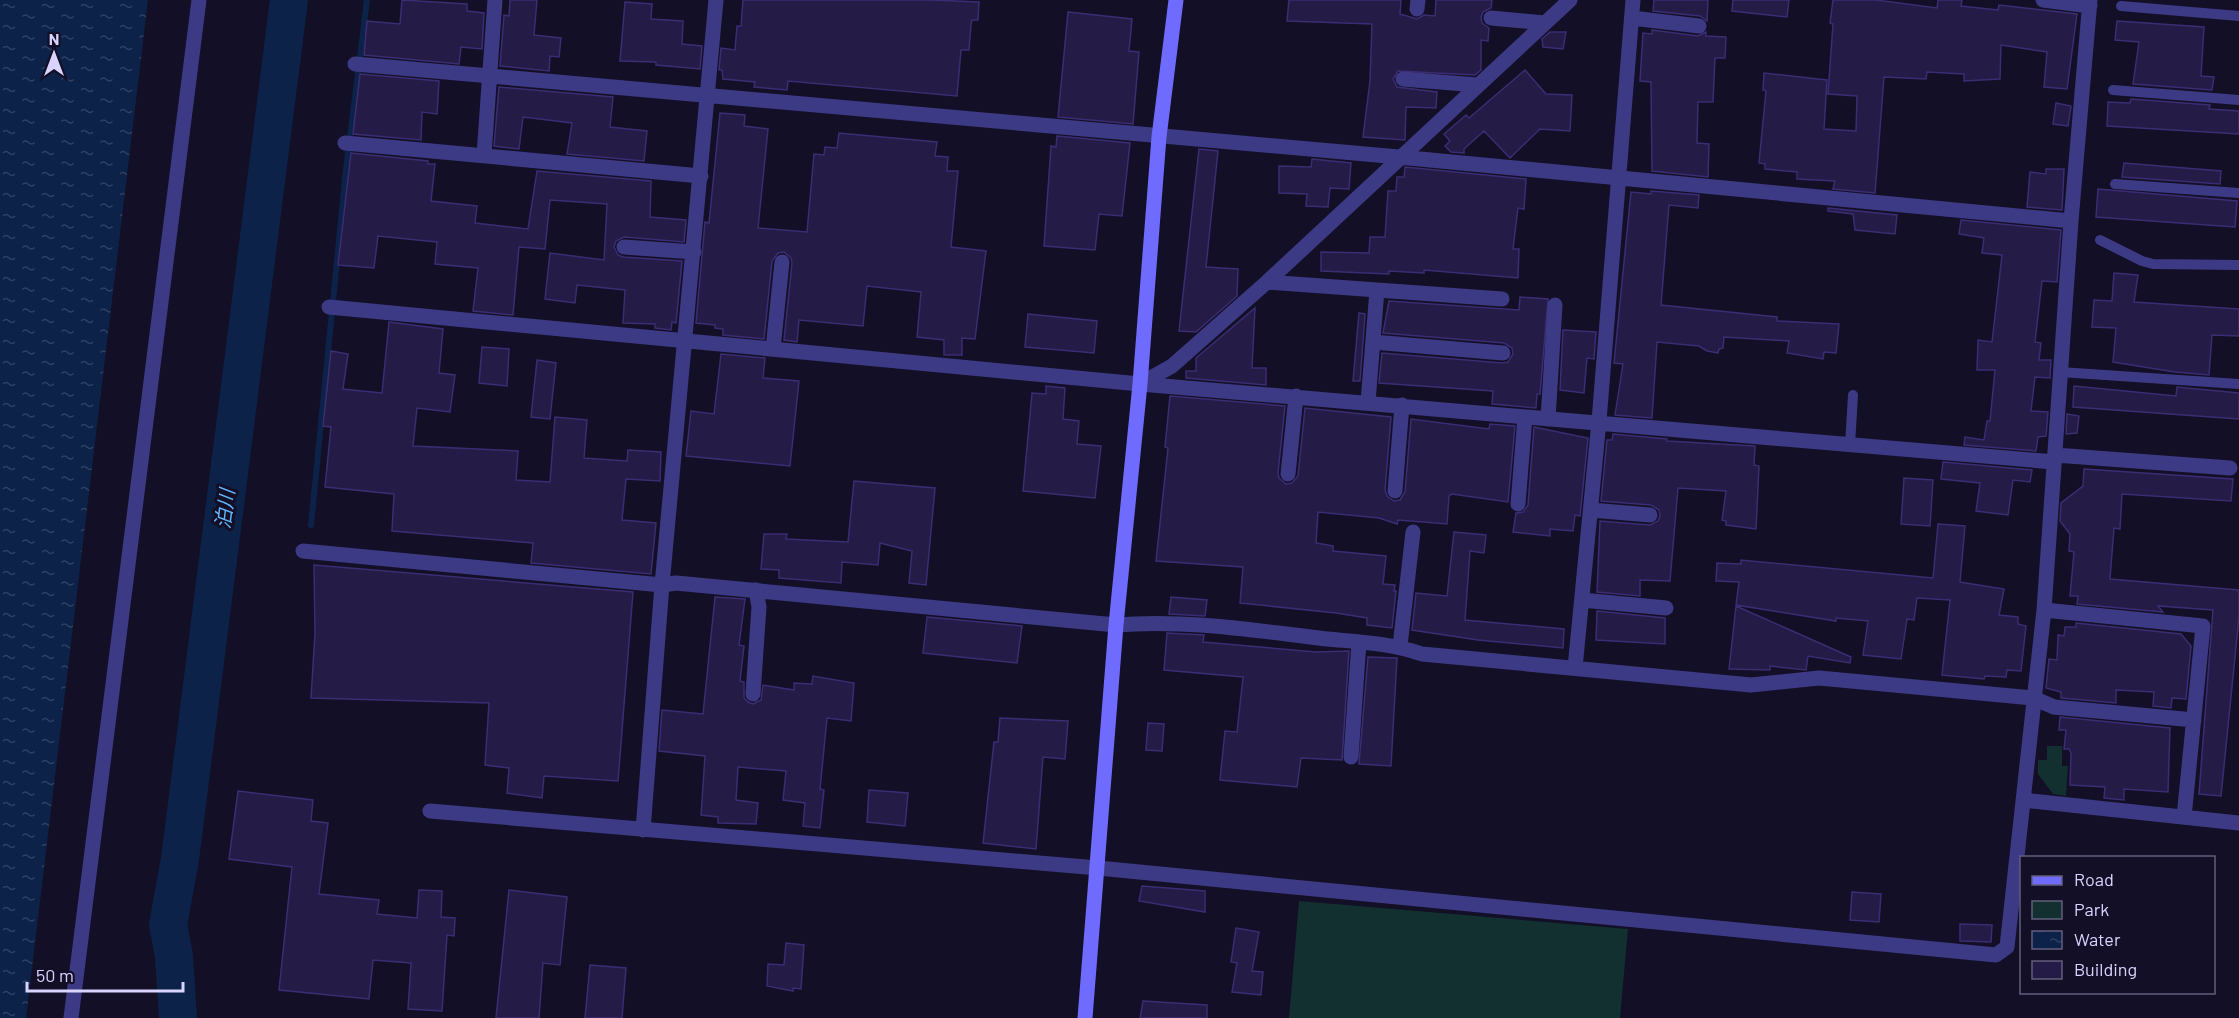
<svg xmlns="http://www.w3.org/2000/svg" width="2239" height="1018" font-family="Barlow,'Noto Sans JP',sans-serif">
	<defs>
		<pattern id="water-ripples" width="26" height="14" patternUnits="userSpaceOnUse" patternTransform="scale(1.5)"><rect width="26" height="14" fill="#0c2248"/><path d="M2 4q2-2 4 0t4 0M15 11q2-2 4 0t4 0" fill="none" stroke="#2f4163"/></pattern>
	</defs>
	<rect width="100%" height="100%" fill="#130f26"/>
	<path fill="#12302f" d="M2047,746H2062V766H2068L2066,796L2053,794L2038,774V760H2047Z
		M1299,901L1628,929L1620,1018H1289Z"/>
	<path fill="url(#water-ripples)" d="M0,0H148L26,1018H0Z"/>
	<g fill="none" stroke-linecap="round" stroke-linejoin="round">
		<path stroke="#0c2248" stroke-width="6" d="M311,525L346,169L367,0"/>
		<path stroke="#0c2248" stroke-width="38" d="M178,1018L174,956L168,925L180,859L289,0"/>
	</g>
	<path fill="#241b47" stroke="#3b2d73" stroke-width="1.5" d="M402,0L467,4V11L484,13L482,49L461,47L459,64L364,55L367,21L400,24Z
		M510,0H537L534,35L561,38L559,57L550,56L549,71L500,66L504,15L509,16Z
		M743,0H932L979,2L978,20H972L971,24L969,50H961L957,96L788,81L787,90L754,87L755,82L723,79L722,70H719L721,48L735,50L737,26H741Z
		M1289,0H1401L1400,14L1417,19L1424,15L1435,16L1436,0H1492L1491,8L1483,12L1481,17L1482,23L1489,28L1488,41L1481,40V70L1475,75L1398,71L1393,79L1397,87L1437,92L1436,108L1406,107L1405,140L1363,137L1370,81L1372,24L1287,21Z
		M1654,0H1708L1707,21L1700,16L1653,11Z
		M1733,0H1789L1787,17L1732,11Z
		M1833,0H1876L1937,8L1938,0H1962L1961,6L1998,10L1999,5L2077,14L2067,89L2044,87L2047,52L2001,45L2000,79L1964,81V74L1927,72L1926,79L1884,77L1875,193L1833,189L1835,181L1797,179V172L1765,169V164L1759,163L1766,91L1763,90L1764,73L1827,80L1824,129L1856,131L1857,96L1828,94L1833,24L1830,23Z
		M625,2L652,4L651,19L683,21L682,44L702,46L700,69L656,65V62L620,61Z
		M1068,12L1132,19L1129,51L1139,52L1133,124L1058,117Z
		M2117,21L2204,27L2201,76L2214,77L2212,90L2133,84L2139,42L2115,40Z
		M1652,30L1698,36L1706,32V36L1726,37L1725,58H1715L1713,102H1698L1697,143L1709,144L1708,177L1652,171L1651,82L1640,81L1643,33L1652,34Z
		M1550,32H1566L1563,49L1543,47L1542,39Z
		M1525,70L1546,94L1572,95L1570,131L1540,129L1510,158L1484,131L1464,149V153L1451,152L1445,146L1450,141L1444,134L1466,115L1469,118Z
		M360,74L439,81L437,114L422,112L421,140L353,134Z
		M499,87L613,97L610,127L647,131L644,161L567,154L572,123L523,117L519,149L494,146Z
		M2131,99L2210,105L2209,109L2239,111V134L2107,126L2108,102L2130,103Z
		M2056,103L2071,106L2068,126L2053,124Z
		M720,113L745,115L744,126L768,129L758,228L807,232L814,154L824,155L825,147L837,148L839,133L937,142L935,156L948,157L947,171H958L951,247L986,251L975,339L962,338V355H944V340L917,337L921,292L867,286L863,326L799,320L797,342L784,340L792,263L791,258L784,252L778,253L772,261L764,339L723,335V329L715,328V325L696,323L705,222L709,223Z
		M1057,136L1130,143L1122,216L1099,214L1095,250L1044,246L1051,146L1056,147Z
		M1199,149L1218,151L1206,267L1238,269L1237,296L1196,332L1179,331Z
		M351,153L428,161V164H435L431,201L477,206L475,223L528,229L537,171L651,181L650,217L686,220L684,242L624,237L616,241L614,247L618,255L623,257L682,261L676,323L672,322L671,330L655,328V324L623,323L625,290L577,285L575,303L545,299L550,253L604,260L607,204L550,200L545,249L519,247L513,315L473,311L478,268L435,264L437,242L378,236L374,268L338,265Z
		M1312,159L1351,163L1349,189L1330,188L1328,207L1306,206L1307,194L1279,193V166L1311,167Z
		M2124,163L2221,171L2220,184L2122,177Z
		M1405,167L1526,179L1524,209L1518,208L1513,249H1519L1518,278L1424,270V273L1389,271V274L1321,271V252L1369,253L1370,237H1385L1388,191H1396L1397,177H1404Z
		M2046,169H2064L2062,210L2027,207L2030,172L2046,174Z
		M2098,189L2237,201L2235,227L2096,217Z
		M1651,191L1699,195L1698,208L1669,205L1661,305L1777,317V321L1839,324L1836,353L1824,352L1823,359L1787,353L1789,341L1724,337L1723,348L1719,349L1718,353L1707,351L1699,346L1657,342L1652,418L1615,415L1623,364L1614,363L1631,192L1651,194Z
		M1828,208L1897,215L1895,234L1855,230L1853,214L1828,211Z
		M1961,220L2061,230L2057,282L2042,281L2035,342L2041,343L2039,360H2051L2050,378L2035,377L2031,411L2048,412L2046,436L2038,437L2036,451L1964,445L1965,437L1984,440L1987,421H1990L1995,370H1977L1978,340L1992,342L2002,255L1982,253L1984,238L1959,234Z
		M2114,273L2138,275L2134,302L2239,309V336L2212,335L2209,375L2175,372L2113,362L2116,328L2092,327L2094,300L2112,301Z
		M1520,297L1548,299L1540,394H1537L1536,408L1492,404L1493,391L1379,383L1382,353L1502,363L1508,362L1513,354L1512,348L1504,343L1383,333L1389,301L1519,310Z
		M1255,308L1252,368H1266V385L1186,378V371H1196V358Z
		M1359,313L1365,314L1360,381H1353Z
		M1028,314L1097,321L1094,353L1025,347Z
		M389,322L443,329L439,373L455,375L450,412L417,408L413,446L518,451L516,480L550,482L555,417L587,420L584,458L627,461L628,450L661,452L660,481L626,479L622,520L656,523L651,574L531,563L533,543L392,531L394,494L325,487L331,427L323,426L331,351L348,354L343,389L382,393Z
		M1563,330L1596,332L1594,359L1587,358L1584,393L1560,390Z
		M482,347L509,349L507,386L479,383Z
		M721,354L765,358L763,378L799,381L790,466L686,456L691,411L714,414Z
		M537,360L556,363L550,419L531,417Z
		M1046,386L1065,388L1063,419L1079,421L1077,444L1101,446L1095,498L1023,491L1032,393L1046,394Z
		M2074,386L2176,396L2177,387L2239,393V419L2073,407Z
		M1170,396L1285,406L1278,473L1279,478L1286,484L1292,483L1298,476L1305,408L1391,417L1385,490L1387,496L1394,501L1400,500L1405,492L1411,419L1489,429L1490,424L1515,426L1508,502L1452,494L1449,496L1447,524L1398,520L1397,524L1379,518L1318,512L1316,543L1333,546V551L1386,556L1383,584L1395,585L1394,591H1396L1392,628L1367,625V618L1336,613L1240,603L1243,567L1156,561L1168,448L1165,447Z
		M2067,414L2079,416L2077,433L2066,434Z
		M1534,427L1588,438L1580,516L1575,515L1573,531L1550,529V536L1513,532L1516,513L1523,512L1528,505Z
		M1613,434L1667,439V441L1755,446L1754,465L1759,466L1756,529L1726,525V521L1722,520L1726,491L1678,488L1670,581L1640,580V596L1597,592L1600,521L1650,525L1658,521L1660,516L1659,510L1651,505L1601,501L1607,440H1612Z
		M1943,462L2032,470L2030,482L2013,480L2008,515L1976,511L1980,483L1941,479Z
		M2084,469L2233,479L2231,501L2122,494L2120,529L2114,528L2110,579L2239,590V617L2221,796L2199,794L2213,610L2158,606L2163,612L2077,604L2078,596H2070L2074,552L2069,551L2070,534L2060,521L2061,503L2083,486Z
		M1904,478L1933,480L1930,526L1901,524Z
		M854,481L935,488L926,585L909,583L912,551L880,543L878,565L842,562L841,583L779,578V570L761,569L764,534H787L786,539L848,542Z
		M1938,524L1965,526L1960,582L2004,589L1999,615L2018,617V624L2026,626L2021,671L2007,670L2006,677L1985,676L1984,679L1942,675L1950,600L1917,598L1914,620L1907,619L1901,659L1863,655L1868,621L1836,618V621L1736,605L1739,582L1716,581L1717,563L1741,564V560L1933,578Z
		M1454,532L1486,535L1484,553L1470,551L1465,620L1564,629L1563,648L1478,640L1412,630L1416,593L1447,596Z
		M314,565L633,592L618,781L544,776L542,798L507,793L509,768L485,765L489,703L311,698L315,633Z
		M715,597L745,599L739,645L744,646L740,681L744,682V698L748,702L753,704L761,700L763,685L794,690V683L812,684L813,676L854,683L851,721L827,718L820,789L824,790L820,828L803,826L805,803L783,800L786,771L738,767L736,800L758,803L756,824L718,823V817L701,815L705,756L659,751L662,710L703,714Z
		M1171,597L1207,600L1205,616L1169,614Z
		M1736,606L1851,657L1850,663L1808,656L1806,670L1770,666V670L1729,669Z
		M1597,611L1665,618V644L1596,640Z
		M927,617L1022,626L1017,663L923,653Z
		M2076,623L2181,634L2191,646L2186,699L2172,698L2171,708L2153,706L2154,692L2116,690V703L2061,698V692L2046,688L2049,659L2057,660L2058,635L2064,636L2065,627H2076Z
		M1167,633L1204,635L1203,642L1316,652L1349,651L1342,760L1301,758L1297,787L1220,780L1225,731L1237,732L1243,677L1164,670Z
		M1368,657L1397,658L1391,766L1359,764Z
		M2060,717L2170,728L2168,792L2124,789V800L2104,798L2105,787L2070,785L2071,753L2069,749H2064L2066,730H2059Z
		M1000,718L1068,721L1065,759L1043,757L1036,849L983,843L994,742H998Z
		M1148,723L1164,724L1162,751L1146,750Z
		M869,790L908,793L905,826L867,822Z
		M238,791L313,800L311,821L328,823L319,894L379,900L377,914L417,918L419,890L442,891L441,917L455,918L454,936L447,935L442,1011L408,1009L411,963L373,960L369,999L279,990L292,867L229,859Z
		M1142,886L1205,891V912L1139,901Z
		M509,890L567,897L560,965L543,963L539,1018H496Z
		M1852,892L1881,894L1879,922L1850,920Z
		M1960,924L1992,925L1991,942L1960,941Z
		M1236,928L1259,932L1252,971L1263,972L1261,995L1232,992L1237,963L1231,962Z
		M786,943L804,945L801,989L793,988V991L767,986L768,964L784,965Z
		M590,965L626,968L622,1018H585Z
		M1143,1001L1207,1005V1018H1140Z"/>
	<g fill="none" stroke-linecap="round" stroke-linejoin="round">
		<path stroke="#3d3a85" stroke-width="10" d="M2121,6L2239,16
			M2113,90L2239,100
			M2115,184L2239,193
			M2100,240L2142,261L2153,264L2239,265
			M2060,372L2239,384
			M1850,445L1853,395"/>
		<path stroke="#3d3a85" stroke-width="15" d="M2043,0L2090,6
			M1417,9L1418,0
			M1491,18L1545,23
			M1632,18L1699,26
			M355,64L1399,157L2071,221
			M1403,79L1477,85
			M345,143L701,176
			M484,155L495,0
			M624,247L694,252
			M1267,282L1502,299
			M329,307L1140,384L2054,462
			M1373,342L1503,353
			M773,349L782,262
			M1140,384L1172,366L1267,282L1570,0
			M1368,402L1377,290
			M1548,419L1555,305
			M2055,455L2230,468
			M1288,474L1296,396
			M1395,491L1402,405
			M1518,504L1525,417
			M1591,510L1650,515
			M303,551L662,585L676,583L1116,625C1185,619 1258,631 1327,639C1359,642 1391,643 1422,654L1751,685L1819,678L2033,698L2054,707L2194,720
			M1582,600L1666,608
			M2044,610L2203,626L2184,817
			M1400,646L1413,532
			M1575,668L1599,421L1633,0
			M753,694L759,607L756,590
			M1351,757L1359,642
			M2023,800L2239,823
			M430,811L1098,868L1996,955L2007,947L2044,610L2071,221L2090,0
			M643,830L662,585L716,0
			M71,1018L199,0"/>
		<path stroke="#6f6bff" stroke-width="15" d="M1085,1018L1116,625L1140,384L1159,137L1176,0"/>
	</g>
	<g text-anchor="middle" stroke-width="6" stroke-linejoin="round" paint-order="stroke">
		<g font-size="20" font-style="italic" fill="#62b6ff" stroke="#130f26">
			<text transform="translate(225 509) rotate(-83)" y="7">泊川</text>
		</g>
	</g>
	<rect x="2020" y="856" width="195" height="138" fill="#130f26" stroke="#625e7d" stroke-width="1.5"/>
	<rect x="2032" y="876" width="30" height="9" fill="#6f6bff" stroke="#625e7d" stroke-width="1.5"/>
	<text x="2074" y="886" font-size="18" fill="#d9d4ff">Road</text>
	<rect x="2032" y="901" width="30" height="18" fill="#12302f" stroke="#625e7d" stroke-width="1.5"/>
	<text x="2074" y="916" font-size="18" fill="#d9d4ff">Park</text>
	<rect x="2032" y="931" width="30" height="18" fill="url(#water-ripples)" stroke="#625e7d" stroke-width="1.5"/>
	<text x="2074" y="946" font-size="18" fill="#d9d4ff">Water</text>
	<rect x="2032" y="961" width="30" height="18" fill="#241b47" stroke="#625e7d" stroke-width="1.5"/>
	<text x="2074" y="976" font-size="18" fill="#d9d4ff">Building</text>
	<g transform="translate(54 54)" stroke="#130f26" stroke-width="4.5" paint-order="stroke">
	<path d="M0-4.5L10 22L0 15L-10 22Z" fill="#d9d4ff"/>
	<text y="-9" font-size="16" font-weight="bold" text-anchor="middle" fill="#d9d4ff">N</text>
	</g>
	<path d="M27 982v9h156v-9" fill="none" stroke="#d9d4ff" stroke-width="3"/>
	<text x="36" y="982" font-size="18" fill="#d9d4ff" stroke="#130f26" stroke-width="4.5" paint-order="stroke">50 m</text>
</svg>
